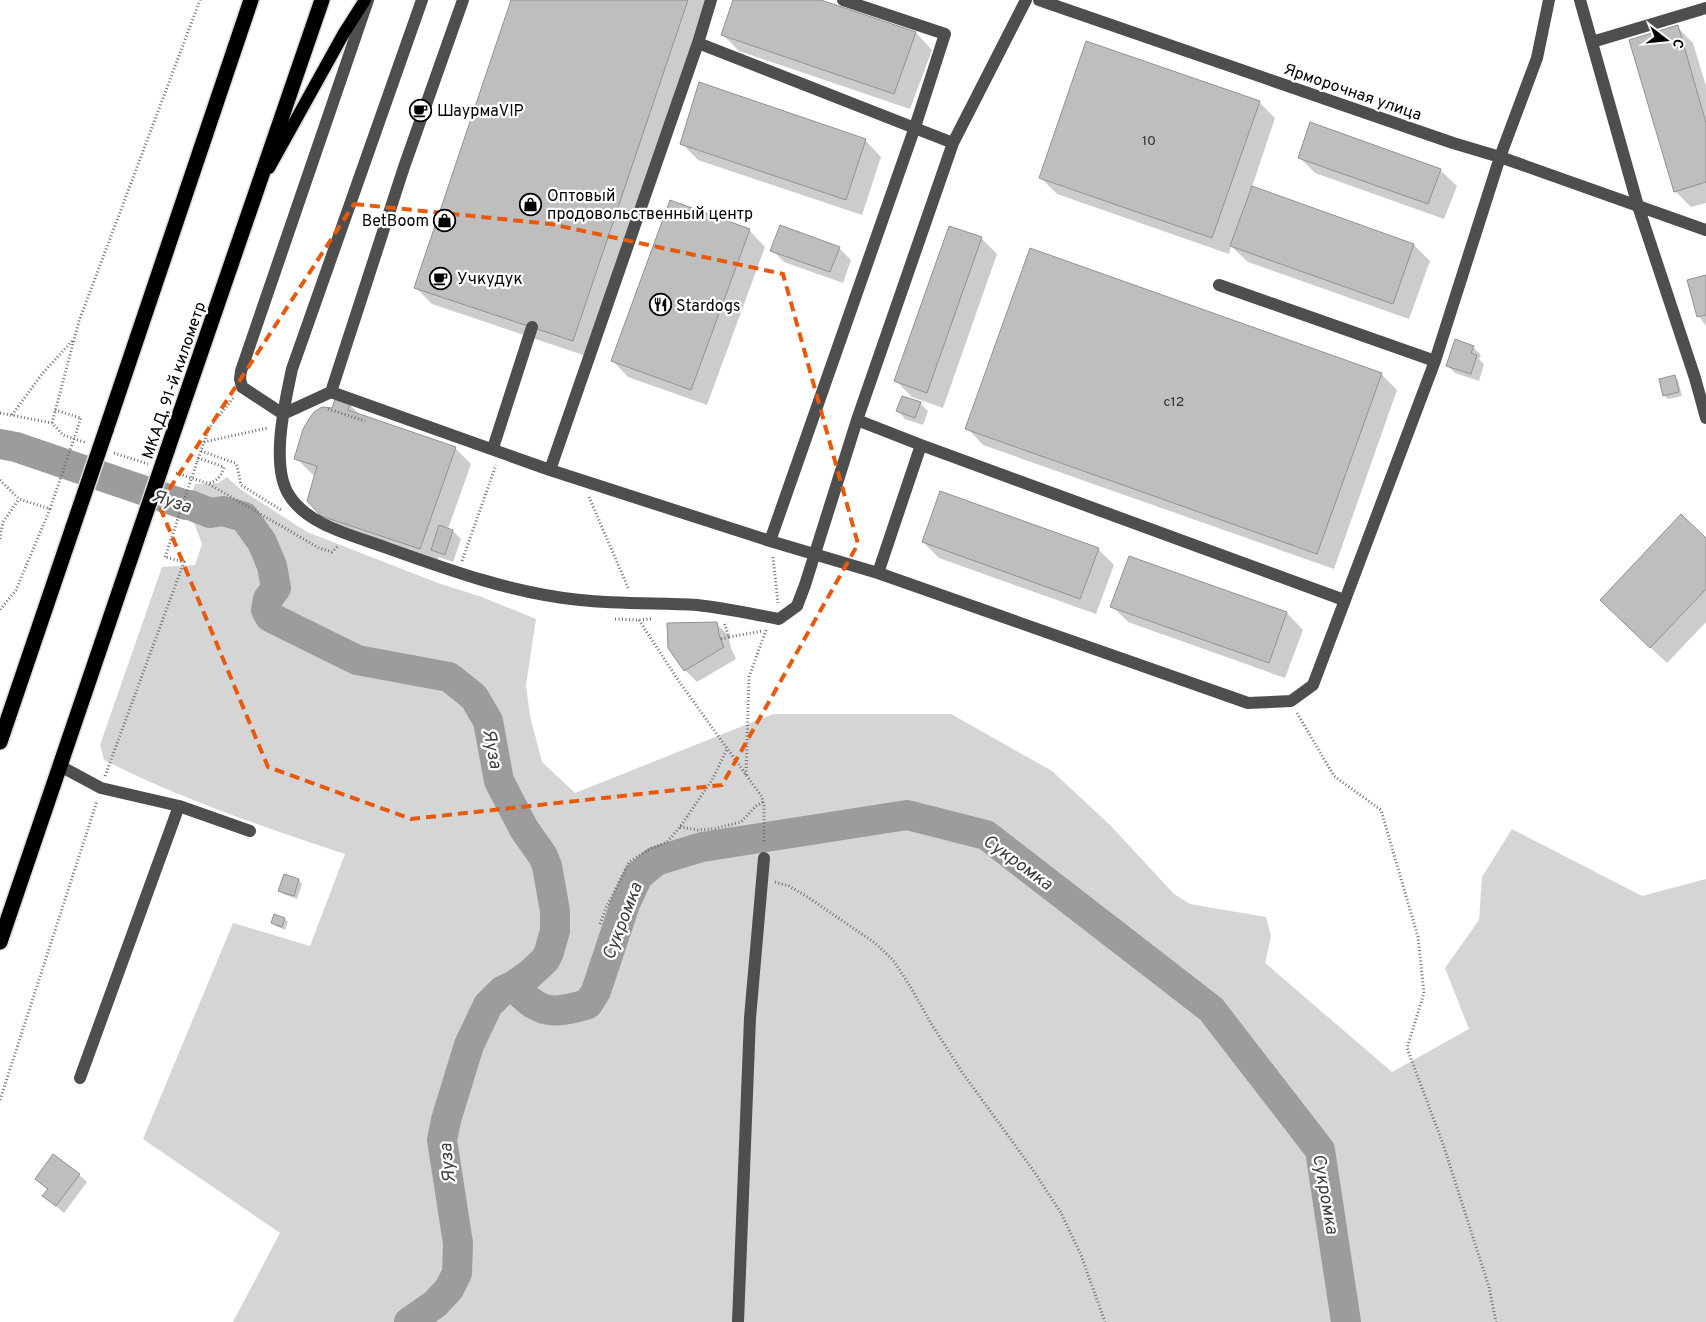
<svg xmlns="http://www.w3.org/2000/svg" width="1706" height="1322" font-family="Overpass,sans-serif">
	<rect width="100%" height="100%" fill="#fff"/>
	<path fill="#d5d5d5" d="M227,477L240,489L307,532L438,583L482,597L536,619L526,685L530,716L542,762L575,793L773,714H951L1052,771L1110,825L1174,894L1190,904L1266,917L1271,936L1265,963L1392,1072L1469,1029L1445,968L1479,920L1482,877L1512,829L1642,896L1706,879V1322H233L280,1233L143,1139L233,923L310,946L345,854C263,827 181,799 104,760L100,745L162,567L195,565L202,544L194,523L182,518L195,484L218,483Z"/>
	<path fill="#9c9c9c" d="M0,438L34,445L44,452L62,457L56,473L44,464L32,463L12,452L0,453Z"/>
	<path fill="#0003" d="M512,0H709L589,357L432,304L416,288Z
		M734,0H817L916,33L932,50L910,109L739,51L723,35Z
		M1677,27L1693,43L1706,86V203L1691,207L1675,191Z
		M1259,102L1275,118L1252,187L1414,245L1430,261L1409,319L1248,262L1231,246L1229,254L1057,194L1041,178Z
		M865,140L881,157L862,215L698,160L682,144Z
		M1299,157L1440,170L1457,186L1444,219L1315,173Z
		M749,230L765,247L707,405L628,377L612,360Z
		M981,238L997,254L943,408L912,397L896,381Z
		M839,248L851,260L843,283L784,262L772,250Z
		M1706,276V326L1699,316Z
		M1473,347L1481,355L1479,359L1484,364L1479,381L1455,373L1447,365Z
		M1381,374L1397,390L1334,569L983,445L967,428Z
		M1674,376L1678,380L1682,396L1668,399L1664,395Z
		M336,401L350,405L360,415L455,448L471,464L448,529L453,531L461,539L453,562L439,557L436,564L339,532L322,515L315,476L312,474L296,458L333,410Z
		M920,403L928,411L923,425L905,419L898,411Z
		M1706,540V622L1667,663L1617,616Z
		M923,542L1098,549L1114,565L1096,614L939,558Z
		M1129,557L1287,613L1303,630L1285,678L1128,622L1112,606Z
		M716,623L728,635L731,648L736,659L697,682L685,670Z
		M285,875L299,880L302,884L297,899L283,894L279,891Z
		M285,919L288,922L285,930L276,926L272,923Z
		M79,1175L87,1182L64,1213L44,1196L48,1190L36,1179Z"/>
	<g fill="none" stroke-linecap="round" stroke-linejoin="round">
		<path stroke="#9c9c9c" stroke-width="30" d="M0,444L16,447L186,505H190L210,513L223,511L244,517L262,542L272,566L276,588L268,599L266,610L270,617L357,660L449,677L474,697L488,721L499,781L524,829L543,856L547,866L555,911V931L549,952L545,960L530,974L513,986L502,991L488,1005L469,1045L446,1120L442,1140L458,1243L457,1273L449,1289L435,1304L409,1322
			M513,986C540,1014 551,1015 588,1004L596,991L625,904L638,876L656,861L702,847L907,815L986,835L1211,1009L1320,1150L1346,1322"/>
	</g>
	<path fill="#bebebe" stroke="#929292" d="M511,0H688L573,341L414,288Z
		M733,0H821L916,32L894,94L721,35Z
		M1678,25L1706,123V182L1674,192L1629,40Z
		M1086,41L1260,101L1212,238L1039,178Z
		M699,82L866,139L846,200L680,144Z
		M1310,122L1441,169L1428,204L1298,158Z
		M1252,186L1414,244L1393,304L1230,246Z
		M670,200L750,229L691,390L611,361Z
		M780,225L840,247L830,272L770,251Z
		M949,226L982,237L927,393L894,381Z
		M1030,248L1382,373L1317,554L965,429Z
		M1706,275V315L1697,317L1687,280Z
		M1455,339L1474,346L1471,353L1477,355L1471,374L1446,366Z
		M1675,375L1679,392L1663,396L1659,379Z
		M902,396L921,402L915,418L896,411Z
		M335,399L350,404L348,410L456,447L420,549L321,516L307,501L317,466L294,459L303,429L309,419L314,412L322,407L332,408Z
		M940,491L1099,548L1080,599L922,542Z
		M1681,514L1706,538V589L1650,648L1600,600Z
		M439,525L453,530L445,555L431,550Z
		M1129,556L1287,612L1269,663L1110,607Z
		M717,622L719,635L724,647L684,671L668,648L667,623Z
		M284,874L299,879L294,896L278,891Z
		M274,914L285,918L282,927L271,923Z
		M53,1154L80,1174L56,1206L42,1196L48,1189L35,1179Z"/>
	<g fill="none" stroke-linecap="round" stroke-linejoin="round">
		<defs>
			<path id="major" d="M269,168L344,33L365,0"/>
			<path id="highway" d="M106,430L251,0
				M167,451L322,0
				M0,742L73,527
				M0,942L134,548"/>
		</defs>
		<use href="#major" stroke="#dbdbdb" stroke-width="15"/>
		<use href="#highway" stroke="#dbdbdb" stroke-width="18"/>
		<path stroke="#707070" stroke-width="3" stroke-dasharray="1 2.5" stroke-linecap="butt" d="M328,409L365,421
			M55,410L81,418
			M0,413L52,423L63,435L87,443
			M12,415L42,374L73,340
			M52,423L79,321L200,0
			M204,442L268,428
			M201,451L235,463L237,466L241,485L281,510
			M114,453L148,464
			M198,458L224,467C221,476 218,481 208,483
			M197,462L209,428L234,397
			M176,473L207,483L319,548L332,552L339,545
			M0,480L19,499L50,509L16,590L0,610
			M589,497L629,590
			M0,539L3,522L19,499
			M773,557L778,603
			M462,561L496,465
			M615,619L639,620L651,619
			M639,620L678,680L762,797L764,806V844
			M729,637L763,631
			M721,639L729,637L724,622
			M1297,713L1334,776L1381,810L1418,937L1424,993L1407,1048L1443,1144L1489,1287L1496,1322
			M746,775L749,677L766,630
			M105,776L184,562L165,557
			M680,827L698,830L713,829L741,822L756,806L763,802
			M775,882L789,886L806,896L875,943L893,960L910,986L932,1025L964,1075L1033,1170L1061,1213L1081,1255L1105,1322
			M600,924L606,908L629,862L648,850L667,842L680,827L712,780L727,749
			M0,1100L97,801"/>
		<path stroke="#4e4e4e" stroke-width="12" d="M422,0L292,369C285,402 270,465 289,495C306,523 347,534 376,544C443,568 510,593 580,600C619,604 658,603 697,605C725,608 752,614 779,619L797,606L805,585L857,420L953,143L1026,0
			M1039,0L1453,143L1500,157L1706,230
			M1580,0L1638,206L1695,378L1706,418
			M1592,42L1706,8
			M698,43L953,143
			M1219,285L1435,361
			M331,392L550,470L770,541L878,573L1248,703L1291,701L1313,685L1435,361L1500,157L1537,58L1549,0
			M283,414L331,392L404,167L463,0
			M283,414L242,387L240,379L241,371L368,0
			M857,420L921,445L1344,600
			M493,448L532,327
			M550,470L698,43L711,0
			M770,541L915,127L945,34L843,0
			M878,573L921,445
			M60,766L101,788L179,806L250,831
			M80,1078L179,806
			M738,1322L750,1018L764,858"/>
		<use href="#major" stroke="#000" stroke-width="12"/>
		<use href="#highway" stroke="#000" stroke-width="15"/>
		<defs>
			<path id="highway-bridge" d="M73,527L106,430
				M134,548L167,451"/>
		</defs>
		<use href="#highway-bridge" stroke="#dbdbdb" stroke-width="18" stroke-linecap="butt"/>
		<path stroke="#707070" stroke-width="3" stroke-dasharray="1 2.5" stroke-linecap="butt" d="M50,509L81,418
			M165,557L197,462"/>
		<use href="#highway-bridge" stroke="#000" stroke-width="15"/>
	</g>
	<path fill="none" stroke="#e8590c" stroke-width="4" stroke-dasharray="10 6" stroke-linejoin="round" d="M354,204L551,224L783,274L858,544L722,785L411,819L268,767L159,505Z"/>
	<defs>
		<symbol id="cafe-ring" viewBox="-11 -11 22 22"><circle r="9.5" fill="#fff" stroke="#000" stroke-width="1.5"/><path d="M-5.5-4.5H6V0H3Q3 3.5 0 3.5H-2.5Q-5.5 3.5-5.5 0ZM3-3.2v2h1.7v-2ZM-6 4.5H4V6H-6Z" fill="#000"/></symbol>
		<symbol id="shop-ring" viewBox="-11 -11 22 22"><circle r="9.5" fill="#fff" stroke="#000" stroke-width="1.5"/><path d="M-5-2.5h2.3a2.7 3.5 0 0 1 5.4 0H5L5.5 6h-11ZM-1.5-2.5h3a1.5 2.3 0 0 0-3 0Z" fill="#000"/></symbol>
		<symbol id="restaurant-ring" viewBox="-11 -11 22 22"><circle r="9.5" fill="#fff" stroke="#000" stroke-width="1.5"/><path d="M-5-6h1v4h1v-4h1v4h1v-4h1v5L-1.5 .5V6h-2V.5L-5-1ZM5-6V6H3V1.5H1.5Q1.5-4 5-6Z" fill="#000"/></symbol>
	</defs>
	<g fill-rule="evenodd">
		<use href="#cafe-ring" x="408" y="98" width="25" height="25"/>
		<use href="#shop-ring" x="518" y="192" width="25" height="25"/>
		<use href="#shop-ring" x="432" y="208" width="25" height="25"/>
		<use href="#cafe-ring" x="428" y="266" width="25" height="25"/>
		<use href="#restaurant-ring" x="648" y="292" width="25" height="25"/>
	</g>
	<g text-anchor="middle" stroke-width="4.5" stroke-linejoin="round" paint-order="stroke">
		<g font-size="14" fill="#303030">
			<text x="1149" y="145">10</text>
			<text x="1174" y="406">с12</text>
		</g>
		<g font-size="16" fill="#000" stroke="#fff">
			<text transform="translate(1353 91) rotate(19)" y="6">Ярморочная улица</text>
			<text transform="translate(173 380) rotate(-71)" y="6">МКАД, 91-й километр</text>
		</g>
		<g font-size="16" fill="#000" stroke="#fff" text-anchor="start">
			<text x="437" y="116">ШаурмаVIP</text>
			<text x="547" y="201">Оптовый<tspan x="547" dy="18">продовольственный центр</tspan></text>
			<text x="429" y="226" text-anchor="end">BetBoom</text>
			<text x="457" y="284">Учкудук</text>
			<text x="676" y="311">Stardogs</text>
		</g>
		<g font-size="18" font-style="italic" fill="#3d3d3d" stroke="#fff">
			<text transform="translate(172 501) rotate(18)" y="6">Яуза</text>
			<text transform="translate(493 749) rotate(79)" y="6">Яуза</text>
			<text transform="translate(1018 862) rotate(36)" y="6">Сукромка</text>
			<text transform="translate(622 921) rotate(-69)" y="6">Сукромка</text>
			<text transform="translate(447 1163) rotate(-96)" y="6">Яуза</text>
			<text transform="translate(1326 1194) rotate(80)" y="6">Сукромка</text>
		</g>
	</g>
	<g transform="translate(1666 40) rotate(106)" stroke="#ffffff" stroke-width="4" paint-order="stroke">
	<path d="M0-4L9 19L0 12L-9 19Z" fill="#000000"/>
	<text y="-8" font-size="14" font-weight="bold" text-anchor="middle" fill="#000000">С</text>
	</g>
</svg>
